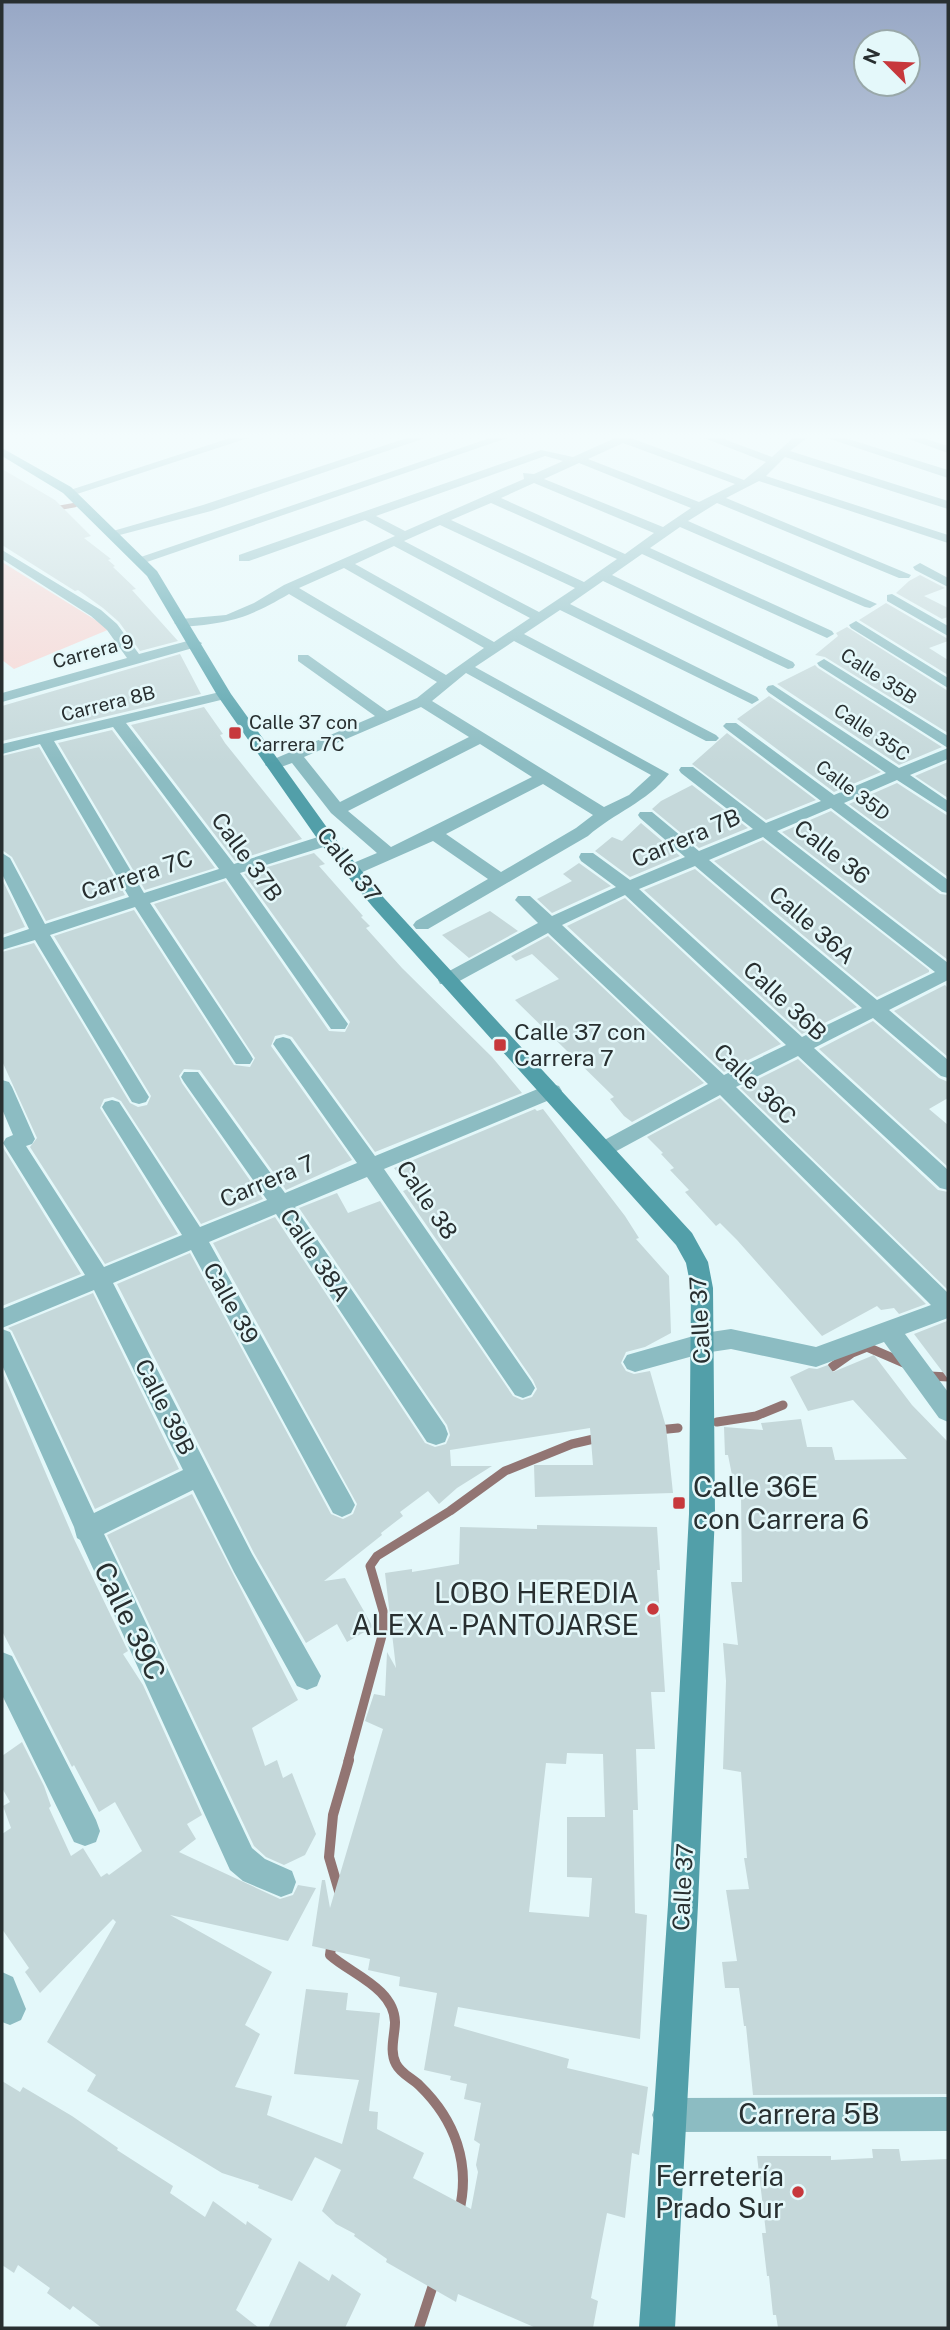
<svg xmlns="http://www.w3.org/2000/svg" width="950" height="2330" font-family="'Public Sans',sans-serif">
	<rect width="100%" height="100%" fill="#e4f8fa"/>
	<path fill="#f7d4d1" d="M2,562L110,629L14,669L2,660Z"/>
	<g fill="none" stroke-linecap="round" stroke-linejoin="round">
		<path stroke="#927573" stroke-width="4.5" d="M53,509L75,505"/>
		<path stroke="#927573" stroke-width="9" d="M832,1367L852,1353L867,1347L904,1363
			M930,1376L948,1377
			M717,1422L756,1416L783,1405
			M658,1430L678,1428
			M348,1761L383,1632V1611L370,1566L377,1556L450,1511L505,1471L572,1444L598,1438"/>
		<path stroke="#927573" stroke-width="10" d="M339,1891L329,1857L333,1815L349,1760
			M332,1941L330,1955C351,1974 394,1988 395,2022C395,2035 389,2051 396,2064C401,2074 412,2078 420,2086C455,2120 471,2164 459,2212
			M419,2328L435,2279"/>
	</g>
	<path fill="#c5d8da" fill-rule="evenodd" d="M2,469L55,500L91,536L84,538L111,559L108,560L115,566L113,567L136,589L132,590L178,641L140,651L119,622L103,608L78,590L75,591L2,545Z
		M920,575L945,588L924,596L948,608V617L942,619L896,593L909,581Z
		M886,603L948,639V641L929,648L948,660V675L859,620Z
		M847,627L948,691V733L825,657L815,655L838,636L836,633Z
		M180,654L201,694L2,741V706Z
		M815,665L818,668L942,747L899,765L777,684Z
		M769,696L881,772L834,792L737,719Z
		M204,707L223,734L220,735L225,743L302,839L235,861L131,725Z
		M112,730L215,868L145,890L58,743Z
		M727,733L816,800L766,820L692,764Z
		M39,747L125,895L46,921L12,857L2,850V756Z
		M948,762V798L915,776Z
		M897,783L948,816V877L849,804Z
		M692,785L748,828L699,848L652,809L661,801Z
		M831,811L940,894L948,895V960L782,832Z
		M641,823L680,856L630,877L595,851L612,837L622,841Z
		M763,840L929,970V972L877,997L714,861Z
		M314,853L325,864L319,866L363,916L361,917L370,926L366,928L402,968L492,1057L522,1093L375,1152L292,1037L284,1034L275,1036L271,1046L352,1160L286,1190L200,1070L184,1069L179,1076L182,1083L263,1199L201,1224L121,1101L113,1097L104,1099L100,1108L178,1234L105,1264L30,1147L37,1138L2,1061V952L34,943L130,1103L138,1107L147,1105L151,1096L54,936L134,910L234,1065L250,1067L255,1058L154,904L225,881L329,1031L345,1032L350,1022L244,874Z
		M579,863L611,886L552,913L537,899L572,881L563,874Z
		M695,869L857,1007L802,1034L644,890Z
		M2,879L25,927L2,935Z
		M625,898L781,1044L724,1072L567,926Z
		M490,911L518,931L469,958L442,935Z
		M548,936L704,1083L632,1122L624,1116L610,1099L614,1097L515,1000L559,979L532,954L516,961L511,956Z
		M945,985L948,988V1057L894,1011Z
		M873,1021L939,1078L948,1082V1098L929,1109L948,1125V1167L819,1049Z
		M798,1059L938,1190L948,1192V1290L740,1088Z
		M720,1098L926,1304L899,1314L894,1308L881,1310L877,1306L822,1336L737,1240L720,1223L716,1226L685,1192L689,1190L670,1170L674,1168L661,1154L663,1153L647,1137Z
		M535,1109L537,1111L543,1109L625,1216L639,1238L636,1239L669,1276L671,1333L645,1347L626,1352L621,1363L626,1371L634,1374L650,1371L666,1427L673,1493L535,1497L534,1465H593L590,1428L450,1450L451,1466H492L457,1488L439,1504L428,1491L400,1512L403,1516L381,1533L382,1535L324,1581L345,1578L373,1627L347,1642L337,1624L306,1643L254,1553L117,1284L190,1253L331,1514L343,1519L353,1514L357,1504L213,1243L275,1217L425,1443L435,1447L446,1444L450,1435L447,1425L299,1208L337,1193L348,1213L380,1201L513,1396L522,1400L532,1397L537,1389L533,1380L403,1191L410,1188L394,1168Z
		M2,1146L81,1274L2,1306Z
		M93,1293L179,1469L95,1509L12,1331L8,1328Z
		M947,1321L948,1322V1379L914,1334Z
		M874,1355L912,1405L948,1442V2094L753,2095L746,2026H744L739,1988H725L722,1962L737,1961L726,1890L749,1889L744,1858H747L741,1772L723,1769L726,1681L723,1643L738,1645L731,1582H742L741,1494L736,1495L728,1455H725L724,1427L763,1430L761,1423L801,1419L807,1447H832L835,1460L907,1459L853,1400L808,1411L790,1377L809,1368L817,1369L828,1365L833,1372Z
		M2,1371L74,1539L128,1651L123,1654L143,1685L202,1815L187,1824L196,1839L179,1852L280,1899L293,1895L298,1885L316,1888L288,1941L170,1915L272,1972L245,2025L260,2034L235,2087L272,2096L267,2115L342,2144L359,2080L294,2074L306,1989L348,1993L346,2010L380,2013L369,2111L378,2112L377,2129L424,2153L413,2178L471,2209L478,2172L476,2165L480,2144L474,2140L481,2103L464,2099L467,2084L450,2080L451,2076L424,2070L437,1993L399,1986L400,1977L368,1970L370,1959L312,1946L322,1880H325L330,1908L383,1729L365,1721L374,1694L385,1696L387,1652L396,1668L385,1573L412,1569V1572L459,1564L460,1527L537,1529V1525L657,1527L660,1570H657L665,1692H651L655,1749H636L638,1810H633L635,1913L647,1915L640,2039L458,2007L454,2026L569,2059L567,2068L648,2087L639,2155L632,2153L625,2218L607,2213L591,2298L598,2301L593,2328H536L458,2294L456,2302L386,2262L387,2259L354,2236L355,2234L336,2224L322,2211L341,2170L315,2157L292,2201L258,2188L259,2185L222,2173L87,2091L96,2075L47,2042L116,1922L113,1919L40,1993L25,1972L29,1968L2,1929V1834L11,1828L3,1806L10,1802L2,1788V1756L22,1742L44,1786L51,1806L49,1808L71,1856L83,1848L101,1877L107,1873L109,1875L142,1851L115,1802L99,1812L74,1765L72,1767L2,1631ZM567,1753L603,1754L605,1817H567V1877L592,1878L589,1917L529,1912L546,1763L566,1764Z
		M192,1494L298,1700L252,1728L265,1766L277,1760L283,1778L292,1773L316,1834L305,1855L284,1865L266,1857L254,1846L107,1535Z
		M2,2081L20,2092L23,2087L72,2116L118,2148L117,2150L173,2186L170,2193L205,2217L213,2201L246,2225L247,2221L272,2239L236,2310L259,2328H102L73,2306L70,2310L47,2293L50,2288L18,2265L14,2273L2,2265Z
		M872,2149H899L901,2161L948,2159V2328H778L776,2315H773L769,2276H767L762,2233H766L757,2156H831V2160L873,2158Z
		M299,2261L329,2281L332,2274L361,2294L345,2328H268Z"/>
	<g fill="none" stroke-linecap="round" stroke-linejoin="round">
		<path fill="#8cbcc2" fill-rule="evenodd" d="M230,438H248L74,495L64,492Z
			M407,438H425L211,511L112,537L106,533L203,505Z
			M490,438H507L144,563L139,564L132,560Z
			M615,438H631L744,480L766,462L704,438H721L772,457L793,438H807L790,451L948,501V509L785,457L766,476L948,535V543L759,481L726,498L911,575L909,578H899L717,503L688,521L877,604L870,608L865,607L680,527L650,548L832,631L834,634L827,638L642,554L612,575L793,662L795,665L793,668L788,669L603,581L570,604L757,697L759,700L752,704L560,610L524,634L716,735L719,738L716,741H706L514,641L475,667L669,774C647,802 614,813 588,836L428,929H416L413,925L416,921L488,879L433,841L358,874H346L343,870L346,866L377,853L331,813L292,763L273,770L265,765L267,762L375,716L298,661V655H308L387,711L417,698L437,682L289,594C246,619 230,623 181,627L174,623L181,619L226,615L254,603L284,585L395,536L365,520L249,561H239V555L541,450L573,457ZM623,443L735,484L699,502L588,459ZM545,456L563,461L534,474L523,473L524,479L405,531L376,516ZM579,463L691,508L663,527L544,479ZM534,483L654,533L625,554L501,498ZM491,503L617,559L584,582L451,520ZM440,525L575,588L539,612L404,541ZM394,546L530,618L494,642L355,564ZM344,568L484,648L446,675L299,588ZM466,673L651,775L629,795L604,807L432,701ZM421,707L469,737L340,802L304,757ZM480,744L532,777L391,847L348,811ZM543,784L593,815L576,828L501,872L446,834Z
			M827,438H845L948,470V478Z
			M906,438H923L948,446V453Z
			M2,550L101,610L117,624L139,654L195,639L202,643L200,646L2,702V693L127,658L107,630L91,616L2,559Z
			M920,563L948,578V587L915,570L913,567Z
			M892,594L948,626V636L887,601V595Z
			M856,621L948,678V688L851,628L849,625Z
			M824,659L948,736V748L819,666L817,663Z
			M773,685L899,768L948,748V759L910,775L948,801V813L897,780L844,803L948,880V893L942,892L831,808L777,831L948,963V980L889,1010L948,1060V1078L941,1076L873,1018L814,1048L948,1170V1190L940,1188L798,1056L736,1087L948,1293V1318L905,1334L948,1392V1422L939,1418L884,1342L816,1367L731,1349L704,1353L635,1372L627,1369L623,1362L627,1355L704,1333L731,1329L816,1347L931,1305L720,1095L611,1154L604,1157L597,1154L594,1149L597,1144L708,1084L548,933L454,984H440L438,980L440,976L538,923L515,900L518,896H530L552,916L616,887L581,861L579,857L581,853H593L630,880L685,857L640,818L638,815L640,812H652L699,851L753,829L681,773L679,770L681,767H693L766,823L821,801L726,729L723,726L726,723H736L834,795L886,773L768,692L766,689L768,686ZM763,837L935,972L877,1000L709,860ZM695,866L862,1008L802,1037L639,889ZM625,895L786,1045L724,1075L562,925Z
			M224,691L229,692L231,695L229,698L126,723L234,864L321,836H333L335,840L333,844L240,873L348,1024L345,1029H331L226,878L150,903L250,1054L253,1059L250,1064H236L135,907L50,935L149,1097L146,1102L139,1104L132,1102L35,940L2,950V938L29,929L2,874V853L10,858L45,924L129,897L40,744L2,754V744ZM113,727L219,869L144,893L54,741Z
			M283,1037L290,1039L375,1156L545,1086L552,1084L559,1086L562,1091L559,1096L384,1169L531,1381L535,1388L531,1395L523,1398L515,1395L367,1177L295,1207L445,1426L448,1434L445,1442L436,1445L427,1442L276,1214L209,1242L351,1497L355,1505L351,1513L342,1517L333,1513L191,1250L113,1283L252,1554L321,1676L317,1686L307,1690L297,1686L234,1572L193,1490L104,1534L252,1848L265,1859L292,1871L296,1882L292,1893L281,1897L243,1881L230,1870L80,1540L77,1538L74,1527L2,1365V1329L10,1332L94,1513L183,1470L94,1290L2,1328V1309L85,1275L3,1143L6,1138L13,1135L2,1109V1080L9,1082L12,1087L35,1139L32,1144L26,1146L104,1267L182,1235L105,1112L102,1107L105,1102L112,1100L119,1102L200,1227L267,1200L184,1082L181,1077L184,1072H198L285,1193L357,1163L273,1044L276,1039Z
			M2,1652L12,1656L96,1820L100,1831L96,1842L85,1846L74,1842L2,1695Z
			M2,1972L13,1977L26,2009L21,2020L10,2025L2,2022Z
			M948,2097V2131L669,2132L657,2127L652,2115L657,2103L669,2098Z"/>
		<path fill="#529fa9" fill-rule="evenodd" d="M2,448L71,487L157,571L231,694L333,836L384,898L692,1233L708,1262L713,1288L715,1514L698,1905L675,2328H639L668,1905L689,1514L691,1288L686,1263L676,1245L372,906L321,844L217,695L147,576L63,493L2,456Z"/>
	</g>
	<linearGradient id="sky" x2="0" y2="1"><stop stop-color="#97a7c5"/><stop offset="0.57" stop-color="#f3fcfd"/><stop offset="1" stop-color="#f3fcfd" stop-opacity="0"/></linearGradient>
	<rect width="950" height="764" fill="url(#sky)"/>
	<g fill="#c7383c" stroke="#e4f8fa" stroke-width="2.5">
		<rect x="228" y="726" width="14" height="14" rx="3.5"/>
		<rect x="493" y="1038" width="14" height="14" rx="3.5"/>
		<rect x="672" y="1496" width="14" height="14" rx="3.5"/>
		<circle cx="653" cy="1609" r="7"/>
		<circle cx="798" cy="2192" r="7"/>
	</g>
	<g text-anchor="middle" stroke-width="5" stroke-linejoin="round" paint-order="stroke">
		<g font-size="19" fill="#282f30" stroke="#e4f8fa">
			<text transform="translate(93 651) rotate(-15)" y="7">Carrera 9</text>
			<text transform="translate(879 676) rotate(33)" y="7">Calle 35B</text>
			<text transform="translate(108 703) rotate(-14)" y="7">Carrera 8B</text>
			<text transform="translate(872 732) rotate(34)" y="7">Calle 35C</text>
			<text transform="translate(853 790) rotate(37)" y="7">Calle 35D</text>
		</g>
		<g font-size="19" fill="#282f30" stroke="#e4f8fa" text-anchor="start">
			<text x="249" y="729">Calle 37 con<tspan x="249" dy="22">Carrera 7C</tspan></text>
		</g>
		<g font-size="23" fill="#282f30" stroke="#e4f8fa">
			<text transform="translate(686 838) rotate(-23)" y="8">Carrera 7B</text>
			<text transform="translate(832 852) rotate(38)" y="8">Calle 36</text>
			<text transform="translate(247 857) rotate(54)" y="8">Calle 37B</text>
			<text transform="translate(349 865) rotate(52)" y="8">Calle 37</text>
			<text transform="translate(137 875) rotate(-18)" y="8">Carrera 7C</text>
			<text transform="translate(812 925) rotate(41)" y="8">Calle 36A</text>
			<text transform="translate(785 1001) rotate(43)" y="8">Calle 36B</text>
			<text transform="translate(755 1084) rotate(44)" y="8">Calle 36C</text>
			<text transform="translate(267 1181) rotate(-23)" y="8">Carrera 7</text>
			<text transform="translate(427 1200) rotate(56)" y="8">Calle 38</text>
			<text transform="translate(315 1255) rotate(56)" y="8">Calle 38A</text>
			<text transform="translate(231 1303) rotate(61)" y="8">Calle 39</text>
			<text transform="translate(700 1320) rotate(-93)" y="8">Calle 37</text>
			<text transform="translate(165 1407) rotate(63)" y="8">Calle 39B</text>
			<text transform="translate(683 1887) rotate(-87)" y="8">Calle 37</text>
		</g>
		<g font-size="23" fill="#282f30" stroke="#e4f8fa" text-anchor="start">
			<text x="514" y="1040">Calle 37 con<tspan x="514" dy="26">Carrera 7</tspan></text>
		</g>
		<g font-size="28" fill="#282f30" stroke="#e4f8fa" text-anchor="end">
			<text x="693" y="1497" text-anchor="start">Calle 36E<tspan x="693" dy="32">con Carrera 6</tspan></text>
			<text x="639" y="1603">LOBO HEREDIA<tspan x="639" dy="32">ALEXA - PANTOJARSE</tspan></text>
			<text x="784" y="2186">Ferretería<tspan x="784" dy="32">Prado Sur</tspan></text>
		</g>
		<g font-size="28" fill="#282f30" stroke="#e4f8fa">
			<text transform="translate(130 1621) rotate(64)" y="10">Calle 39C</text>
			<text x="809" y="2124">Carrera 5B</text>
		</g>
	</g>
	<rect width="950" height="2330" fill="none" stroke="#282f30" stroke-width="7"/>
	<g transform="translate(887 63) rotate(294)"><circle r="33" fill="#e4f8fa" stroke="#99a8a9" stroke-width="2"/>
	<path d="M0-5L12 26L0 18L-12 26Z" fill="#c7383c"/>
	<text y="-10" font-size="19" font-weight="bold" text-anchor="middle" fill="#282f30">N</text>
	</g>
</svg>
